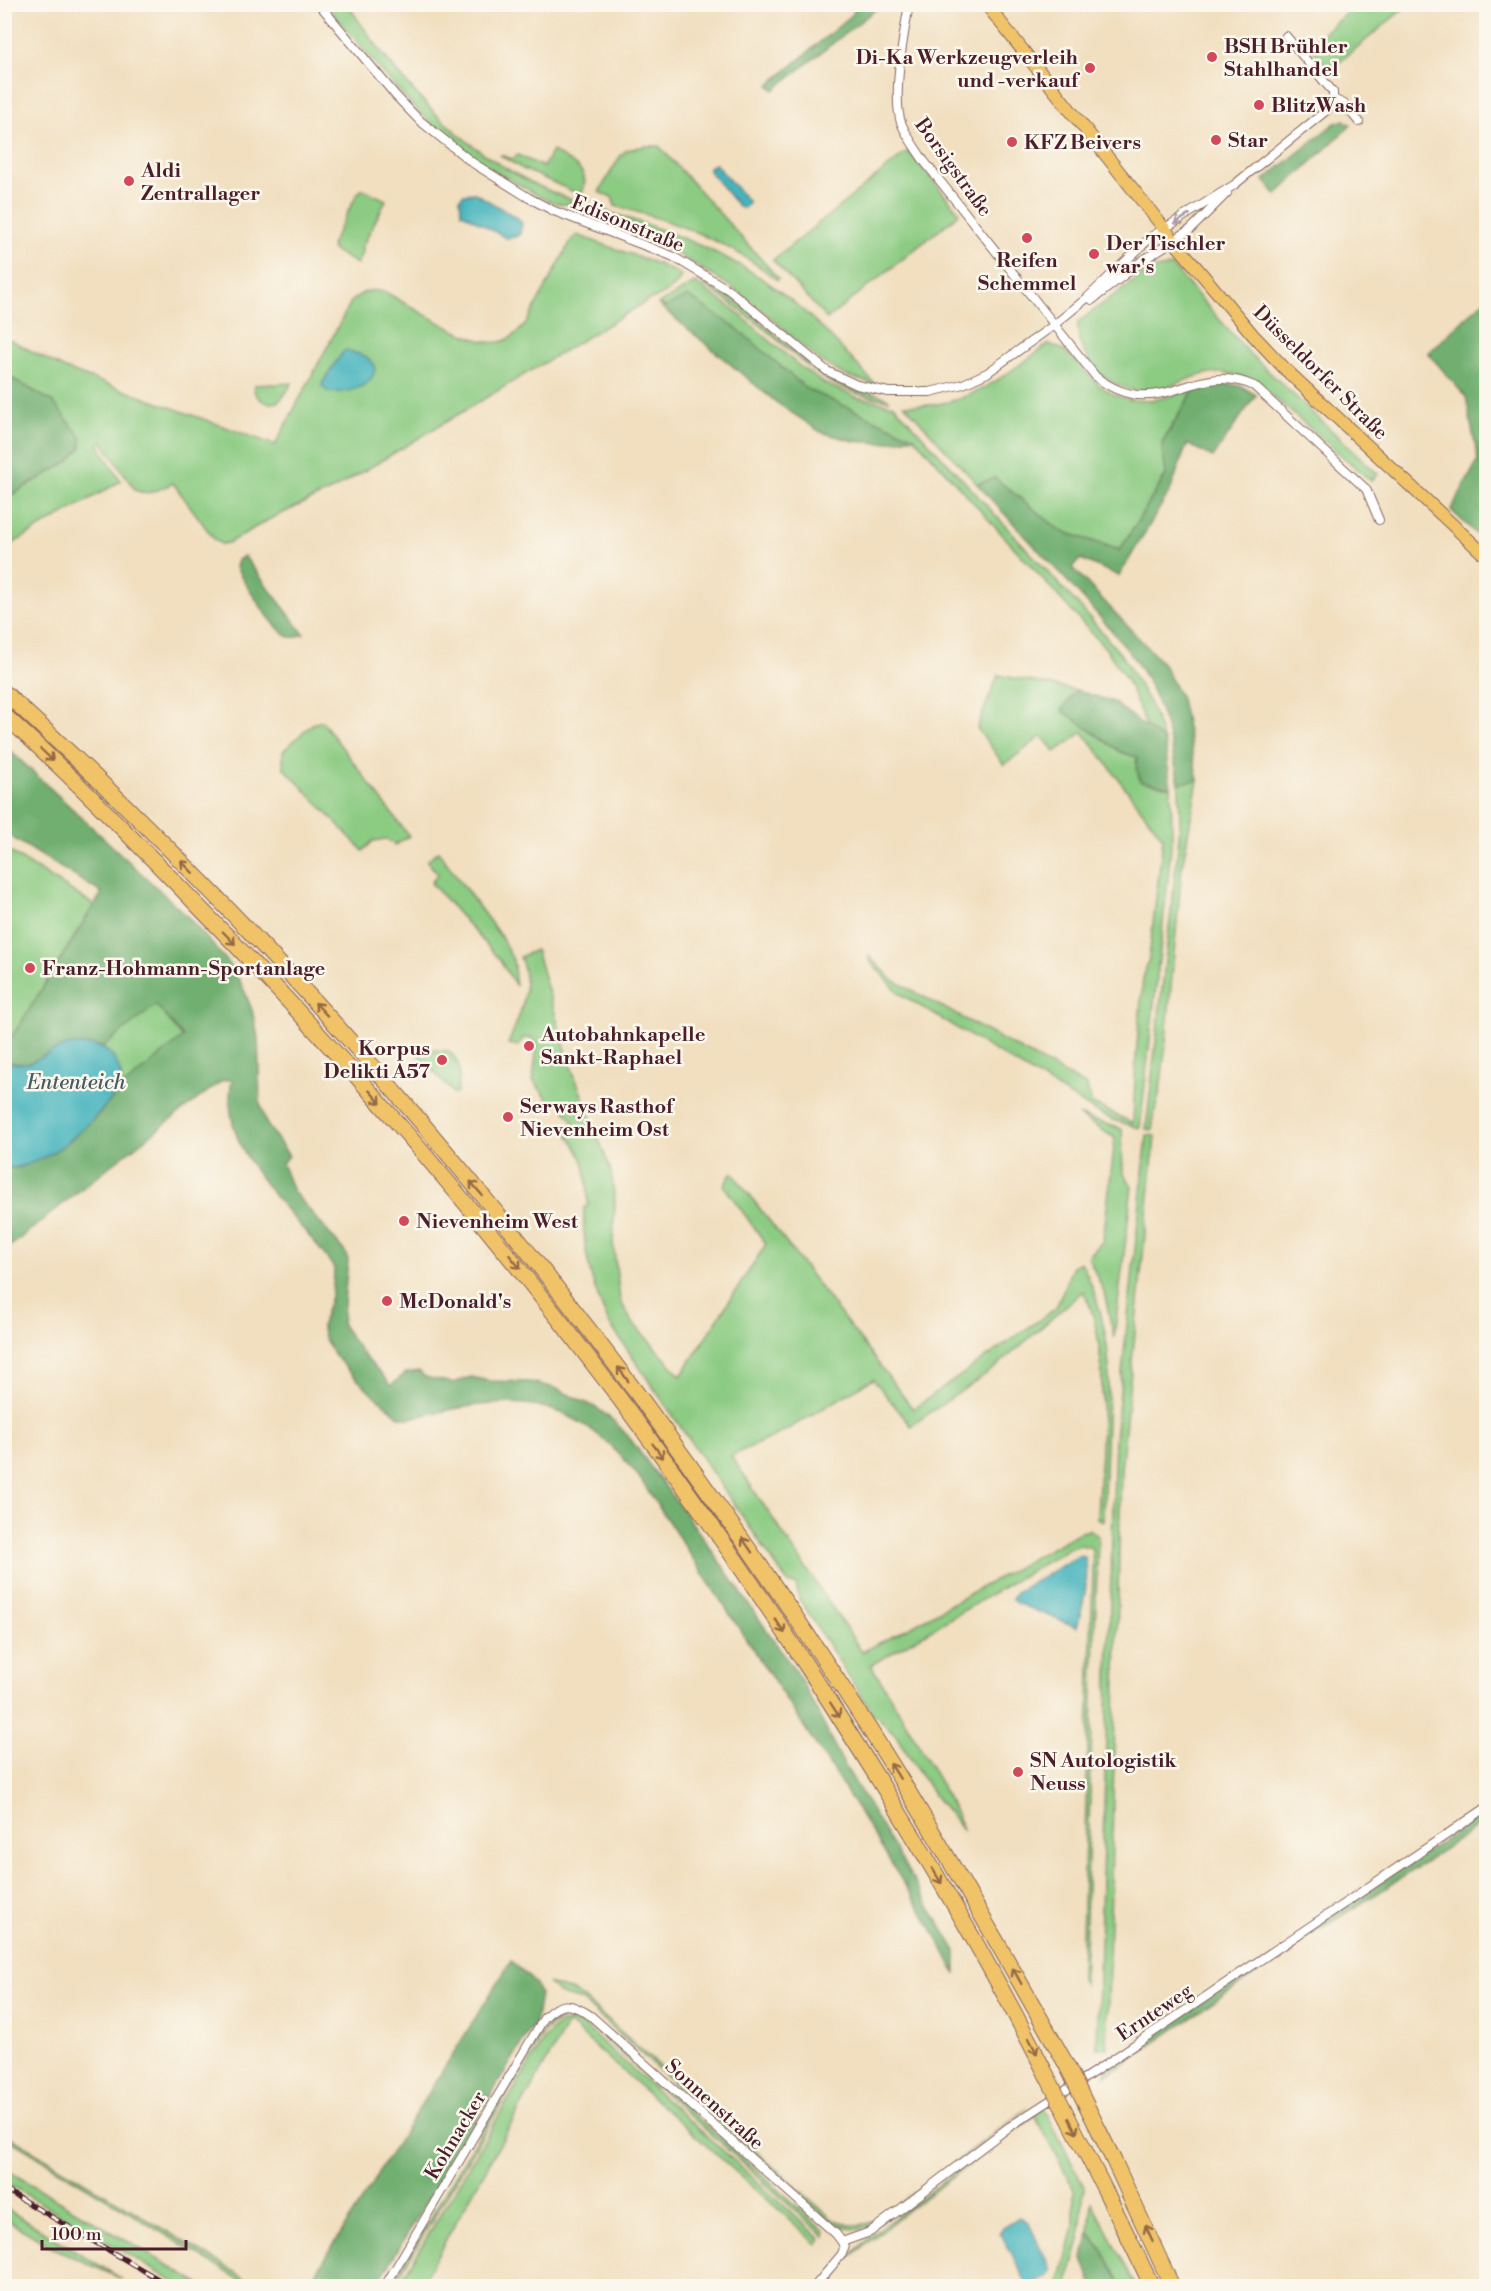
<svg xmlns="http://www.w3.org/2000/svg" width="1491" height="2291" font-family="'Libre Bodoni',serif">
	<rect width="100%" height="100%" fill="#fbf7ec"/>
	<filter id="ink" filterUnits="userSpaceOnUse"><feTurbulence type="fractalNoise" baseFrequency=".0167" numOctaves="2"/><feDisplacementMap in="SourceGraphic" scale="12" xChannelSelector="R" yChannelSelector="G"/><feConvolveMatrix kernelMatrix="1 2 1 2 8 2 1 2 1" color-interpolation-filters="sRGB"/></filter>
	<filter id="wash" filterUnits="userSpaceOnUse"><feTurbulence type="fractalNoise" baseFrequency=".008" numOctaves="4" result="noise"/><feDisplacementMap in="SourceGraphic" scale="24" xChannelSelector="R" yChannelSelector="G"/><feGaussianBlur stdDeviation="1.35" result="paint"/><feColorMatrix in="noise" values="0 0 0 0 0 0 0 0 0 0 0 0 0 0 0 0 0 1.4 0 .05"/><feComposite in="paint" operator="in"/></filter>
	<g filter="url(#wash)">
		<rect width="100%" height="100%" fill="#f1dfc0"/>
		<path fill="#8bcb82" stroke="#6a7556" stroke-width="1.5" d="M1357,4L1408,5L1330,70L1309,45Z
			M326,5H348C406,93 474,166 577,202C558,210 539,196 523,187C496,172 469,157 446,137C400,98 365,50 326,5Z
			M645,146H659L778,278L777,280C730,241 673,221 615,206L612,197L599,192L621,155L627,150Z
			M552,151C570,162 594,170 581,195L523,169L500,155L512,159L518,155L543,167Z
			M908,151L959,212L958,215L827,319L773,260Z
			M363,189L386,200L361,249L363,251L357,264L334,251L331,245L357,194Z
			M592,207C661,228 734,253 791,300C822,325 848,356 876,385L844,375L817,359L761,309L730,286L671,250L600,221Z
			M577,235L658,264L681,275C678,288 665,293 654,299L652,298L334,489L270,519L228,543L221,544L214,539L173,483C159,489 150,497 135,490L102,441L98,444L121,481L5,548L4,499L69,461L53,402L5,374V337L65,369L275,445L351,302C361,292 370,288 385,292C410,305 473,347 499,342C511,340 518,332 526,324L572,239Z
			M1172,266L1250,354L1378,474L1371,481L1262,387C1245,375 1226,370 1205,374C1189,377 1174,387 1157,390C1132,395 1107,384 1092,364C1081,349 1077,340 1078,322L1149,270Z
			M700,282C726,283 790,350 814,368C827,378 843,385 859,390C868,393 882,393 889,400C825,392 806,363 760,325C741,310 721,295 700,282Z
			M695,283L732,308L798,365L823,383L856,397L894,405L1082,609L1123,657L1150,704L1164,741L1148,730L1127,680L1107,650L914,437L882,443L854,441L821,432L776,402L658,304Z
			M1049,344C1066,349 1073,358 1085,371C1119,411 1150,403 1194,389L1162,442L1166,475L1120,550L1061,531L995,478L977,484L905,405C916,405 927,406 938,404C981,397 1015,368 1049,344Z
			M292,383C288,389 284,399 277,402C266,406 251,396 255,385Z
			M998,675L1076,690L1062,710L1121,752L1137,757V766L1140,781L1171,787L1172,835L1168,879L1140,1128L1113,1120L1095,1111L900,994L869,960V956L893,980L1087,1086L1091,1103L1133,1123L1136,1056L1143,979L1149,958L1163,838L1083,732L1055,752L1042,736L1004,765L977,728Z
			M322,721L409,836L395,845L386,839L373,841L363,851L283,767V751L312,724Z
			M1198,780L1182,867L1165,1051L1160,1090L1153,1118V1130L1146,1129L1177,858L1180,826L1179,783Z
			M4,848L94,905L12,1037L4,1032Z
			M438,851L501,937L513,960L516,986L499,959L431,883L438,874L427,861Z
			M536,950L570,1064L611,1171L615,1202L613,1242L620,1300L632,1322L681,1376L766,1244L724,1186L732,1172L913,1409L1056,1308L1073,1266L1081,1262C1098,1295 1107,1330 1109,1368L1103,1521L1097,1518C1100,1457 1113,1343 1083,1291L996,1367L911,1426L873,1379L781,1433L731,1456L862,1652L912,1626L1080,1532L1090,1530L1098,1536L1084,1984L1081,1980V1973L1093,1570L1092,1548L1081,1545L1070,1548L871,1665C904,1719 937,1773 964,1831L933,1794L895,1734L872,1712L799,1599L796,1584H789L609,1323C591,1285 582,1250 584,1207L588,1206C587,1173 587,1157 564,1130L574,1122L558,1101L552,1105L533,1080L537,1044L532,1038H523L519,1046L508,1044C520,1015 533,988 520,957Z
			M156,1004L183,1038L120,1089L121,1074L103,1047Z
			M414,1049L449,1051C463,1064 460,1076 457,1093L454,1094Z
			M1078,1115L1122,1129L1123,1172L1132,1186L1114,1338L1104,1292L1088,1257L1103,1241L1115,1138Z
			M1147,1135L1155,1136L1121,1470L1107,2048H1097L1115,1439Z
			M548,1983L574,1992L583,1998L831,2218C850,2228 860,2227 879,2219L1028,2108L880,2222C860,2231 847,2232 828,2220L582,2001L561,1995Z
			M568,2015L585,2019L607,2036L825,2231V2237L594,2029L584,2022L568,2018Z
			M562,2017V2019L545,2030L538,2042L393,2286H390L533,2044L548,2024Z
			M571,2021L583,2025L821,2239L817,2244L570,2024L567,2025L420,2286H398L540,2046C548,2034 555,2023 571,2021Z
			M1044,2108L1084,2187L1079,2244L1067,2286H1059L1074,2227V2189L1035,2116L904,2213L855,2253L841,2267L839,2266L873,2234L1012,2129Z
			M5,2134L238,2274L255,2286H250L5,2137Z
			M5,2169L203,2286H181L5,2182Z
			M1092,2202L1136,2286H1122L1102,2249L1089,2232Z
			M5,2208L122,2279L53,2248L5,2219Z"/>
		<path fill="#70af70" stroke="#5d674e" stroke-width="1.5" d="M856,5H881L774,90L769,85L853,14Z
			M1344,120L1351,125L1276,195L1264,180L1335,123Z
			M688,296L739,330L807,389L914,437L882,443L854,441L821,432L776,402L658,304L666,307Z
			M1486,299V543L1451,510L1478,460L1466,397L1428,353Z
			M4,374L53,402L81,437V448L69,461L5,499Z
			M1225,384L1241,386L1256,395L1213,457L1187,444L1171,489L1119,576L1081,559L1072,567L1164,665L1181,699L1198,780L1179,783C1171,742 1162,702 1139,666C1120,637 1094,611 1071,585C1040,552 1008,518 977,484L995,478L1061,531L1120,550L1166,475L1162,443L1194,389Z
			M244,556L304,634C298,636 293,639 287,636C272,626 244,583 236,567L238,560Z
			M1076,690L1113,702L1164,741L1171,787L1140,781L1136,766L1137,757L1121,752L1062,710Z
			M4,745L187,916L227,961L242,985L252,1010L258,1037L260,1103L266,1123L289,1156L282,1163L293,1191L345,1252L348,1260L342,1325L361,1352L391,1385L406,1373L419,1371L425,1377L453,1383L471,1377L490,1381L531,1382L555,1388L597,1408L616,1423L631,1440L706,1542L801,1680L842,1761L956,1951V1974L933,1930L836,1775L639,1477C567,1388 513,1395 410,1418L400,1417C380,1399 322,1355 322,1327C323,1317 327,1309 330,1300C333,1290 334,1278 334,1268C297,1212 216,1156 232,1080H223L115,1162L8,1248L5,1245V1168H20L95,1118L120,1089L183,1037L156,1005L103,1047C92,1045 78,1043 66,1047C40,1054 35,1069 5,1062V1032L12,1037L102,893L5,833Z
			M1486,1812V1821L1397,1881L1298,1943V1938Z
			M1289,1948L1293,1953L1281,1956L1106,2076V2070L1188,2011Z
			M511,1961L536,1984L540,1994L536,2020L376,2286H308Z
			M1089,2232L1102,2249L1122,2286H1093L1083,2258Z"/>
		<path fill="#44b4bd" stroke="#476a74" stroke-width="1.5" d="M715,164L748,201V204L744,208L739,207L709,171V167Z
			M475,193L519,219L522,224L520,234L515,237L506,238L461,212L460,198L464,194Z
			M346,350L365,356L375,365C376,388 345,394 328,392L322,386L323,382L342,353Z
			M91,1045C103,1047 110,1051 116,1062C120,1070 124,1080 120,1089C118,1094 111,1099 108,1103C82,1132 45,1168 5,1168V1062C36,1069 40,1053 67,1046C74,1044 83,1045 91,1045Z
			M1080,1555L1085,1557C1090,1580 1083,1605 1077,1627L1016,1603L1012,1599L1016,1592Z
			M1019,2217L1028,2222L1052,2271L1048,2277L1033,2285L1025,2280L1000,2232L1003,2227Z"/>
	</g>
	<g filter="url(#ink)">
		<g fill="none" stroke-linecap="round" stroke-linejoin="round">
			<defs>
				<path id="street" d="M319,4L396,96L419,120L473,163L529,198L554,211L672,256L729,290L827,371L857,385L888,392H930L963,384L987,373L1054,325L1087,298L1151,237L1234,185L1327,110L1333,99V92L1286,36
					M909,4C904,34 891,99 902,125C908,138 916,149 924,161L1096,377C1161,426 1193,358 1254,386L1366,489L1379,520
					M1333,99L1344,104L1359,122
					M1092,300L1142,261L1191,229L1227,193
					M842,2242L870,2232L1009,2127L1091,2074L1486,1808
					M385,2286L544,2018C561,2000 572,2003 591,2016L836,2234L842,2242
					M815,2286L842,2254L844,2248L842,2242"/>
				<path id="primary" d="M986,4L1174,241L1253,335L1288,372L1486,556"/>
				<path id="highway" d="M4,692C281,942 526,1229 739,1535C804,1628 868,1723 926,1821C974,1901 1020,1982 1066,2064
					M4,715C73,777 137,843 201,909C429,1143 632,1398 810,1671C894,1802 976,1935 1046,2074
					M1114,2161L1172,2286
					M1107,2194L1152,2286"/>
			</defs>
			<use href="#street" stroke="#84625f" stroke-width="10"/>
			<use href="#primary" stroke="#84625f" stroke-width="14"/>
			<use href="#highway" stroke="#84625f" stroke-width="17"/>
			<use href="#street" stroke="#fff" stroke-width="8"/>
			<use href="#primary" stroke="#f0c369" stroke-width="12"/>
			<use href="#highway" stroke="#f0c369" stroke-width="15"/>
			<defs>
				<path id="rail" d="M4,2189L170,2286"/>
			</defs>
			<use href="#rail" stroke="#4a1f2b" stroke-width="5"/>
			<use href="#rail" stroke="#fbf7ec" stroke-width="3" stroke-dasharray="9" stroke-linecap="butt"/>
			<defs>
				<path id="highway-bridge" d="M1066,2064L1114,2161
					M1046,2074L1107,2194"/>
			</defs>
			<use href="#highway-bridge" stroke="#84625f" stroke-width="17" stroke-linecap="butt"/>
			<use href="#highway-bridge" stroke="#f0c369" stroke-width="15"/>
		</g>
		<defs><path id="oneway-shaft" d="M-6 0H5M1.5-3L5.5 0L1.5 3" fill="none" stroke-width="1.6" stroke-linecap="round" stroke-linejoin="round" transform="scale(1.5)"/></defs>
		<use stroke="#ae9aa0" href="#oneway-shaft" transform="translate(1182 219) rotate(149)"/>
		<g stroke="#956947">
			<use href="#oneway-shaft" transform="translate(47 755) rotate(44)"/>
			<use href="#oneway-shaft" transform="translate(187 867) rotate(-135)"/>
			<use href="#oneway-shaft" transform="translate(229 938) rotate(46)"/>
			<use href="#oneway-shaft" transform="translate(321 1009) rotate(-133)"/>
			<use href="#oneway-shaft" transform="translate(375 1097) rotate(49)"/>
			<use href="#oneway-shaft" transform="translate(476 1188) rotate(-130)"/>
			<use href="#oneway-shaft" transform="translate(515 1262) rotate(51)"/>
			<use href="#oneway-shaft" transform="translate(623 1374) rotate(-127)"/>
			<use href="#oneway-shaft" transform="translate(658 1451) rotate(53)"/>
			<use href="#oneway-shaft" transform="translate(747 1545) rotate(-125)"/>
			<use href="#oneway-shaft" transform="translate(780 1626) rotate(56)"/>
			<use href="#oneway-shaft" transform="translate(835 1710) rotate(57)"/>
			<use href="#oneway-shaft" transform="translate(895 1771) rotate(-122)"/>
			<use href="#oneway-shaft" transform="translate(937 1876) rotate(59)"/>
			<use href="#oneway-shaft" transform="translate(1017 1976) rotate(-119)"/>
			<use href="#oneway-shaft" transform="translate(1033 2046) rotate(63)"/>
			<use href="#oneway-shaft" transform="translate(1073 2126) rotate(63)"/>
			<use href="#oneway-shaft" transform="translate(1149 2233) rotate(-115)"/>
		</g>
	</g>
	<g fill="#d1495b" stroke="#fbf7ec" stroke-width="2">
		<circle cx="1212" cy="57" r="6"/>
		<circle cx="1090" cy="68" r="6"/>
		<circle cx="1259" cy="105" r="6"/>
		<circle cx="1216" cy="140" r="6"/>
		<circle cx="1012" cy="142" r="6"/>
		<circle cx="129" cy="181" r="6"/>
		<circle cx="1027" cy="238" r="6"/>
		<circle cx="1094" cy="254" r="6"/>
		<circle cx="30" cy="968" r="6"/>
		<circle cx="529" cy="1046" r="6"/>
		<circle cx="442" cy="1060" r="6"/>
		<circle cx="508" cy="1117" r="6"/>
		<circle cx="404" cy="1221" r="6"/>
		<circle cx="387" cy="1301" r="6"/>
		<circle cx="1018" cy="1772" r="6"/>
	</g>
	<g text-anchor="middle" stroke-width="5" stroke-linejoin="round" paint-order="stroke">
		<g font-size="20" font-weight="bold" fill="#4a1f2b" stroke="#fbf7ec" text-anchor="start">
			<text x="1224" y="53">BSH Brühler<tspan x="1224" dy="23">Stahlhandel</tspan></text>
			<text x="1078" y="64" text-anchor="end">Di-Ka Werkzeugverleih<tspan x="1078" dy="23">und -verkauf</tspan></text>
			<text x="1271" y="112">BlitzWash</text>
			<text x="1228" y="147">Star</text>
			<text x="1024" y="149">KFZ Beivers</text>
			<text x="141" y="177">Aldi<tspan x="141" dy="23">Zentrallager</tspan></text>
			<text x="1106" y="250">Der Tischler<tspan x="1106" dy="23">war's</tspan></text>
			<text x="1027" y="267" text-anchor="middle">Reifen<tspan x="1027" dy="23">Schemmel</tspan></text>
			<text x="42" y="975">Franz-Hohmann-Sportanlage</text>
			<text x="541" y="1041">Autobahnkapelle<tspan x="541" dy="23">Sankt-Raphael</tspan></text>
			<text x="430" y="1055" text-anchor="end">Korpus<tspan x="430" dy="23">Delikti A57</tspan></text>
			<text x="520" y="1113">Serways Rasthof<tspan x="520" dy="23">Nievenheim Ost</tspan></text>
			<text x="416" y="1228">Nievenheim West</text>
			<text x="399" y="1308">McDonald's</text>
			<text x="1030" y="1767">SN Autologistik<tspan x="1030" dy="23">Neuss</tspan></text>
		</g>
		<g font-size="20" fill="#4a1f2b" stroke="#fbf7ec">
			<text transform="translate(954 167) rotate(54)" y="7">Borsigstraße</text>
			<text transform="translate(628 223) rotate(22)" y="7">Edisonstraße</text>
			<text transform="translate(1321 372) rotate(45)" y="7">Düsseldorfer Straße</text>
			<text transform="translate(1154 2012) rotate(-34)" y="7">Ernteweg</text>
			<text transform="translate(715 2104) rotate(42)" y="7">Sonnenstraße</text>
			<text transform="translate(455 2135) rotate(-59)" y="7">Kohnacker</text>
		</g>
		<g font-size="21" font-style="italic" fill="#485b65" stroke="#fbf7ec">
			<text x="76" y="1089">Ententeich</text>
		</g>
	</g>
	<rect width="1491" height="2291" fill="none" stroke="#fbf7ec" stroke-width="24"/>
	<path d="M42 2240v9h144v-9" fill="none" stroke="#4a1f2b" stroke-width="3"/>
	<text x="51" y="2240" font-size="18" fill="#4a1f2b" stroke="#fbf7ec" stroke-width="4.5" paint-order="stroke">100 m</text>
</svg>
